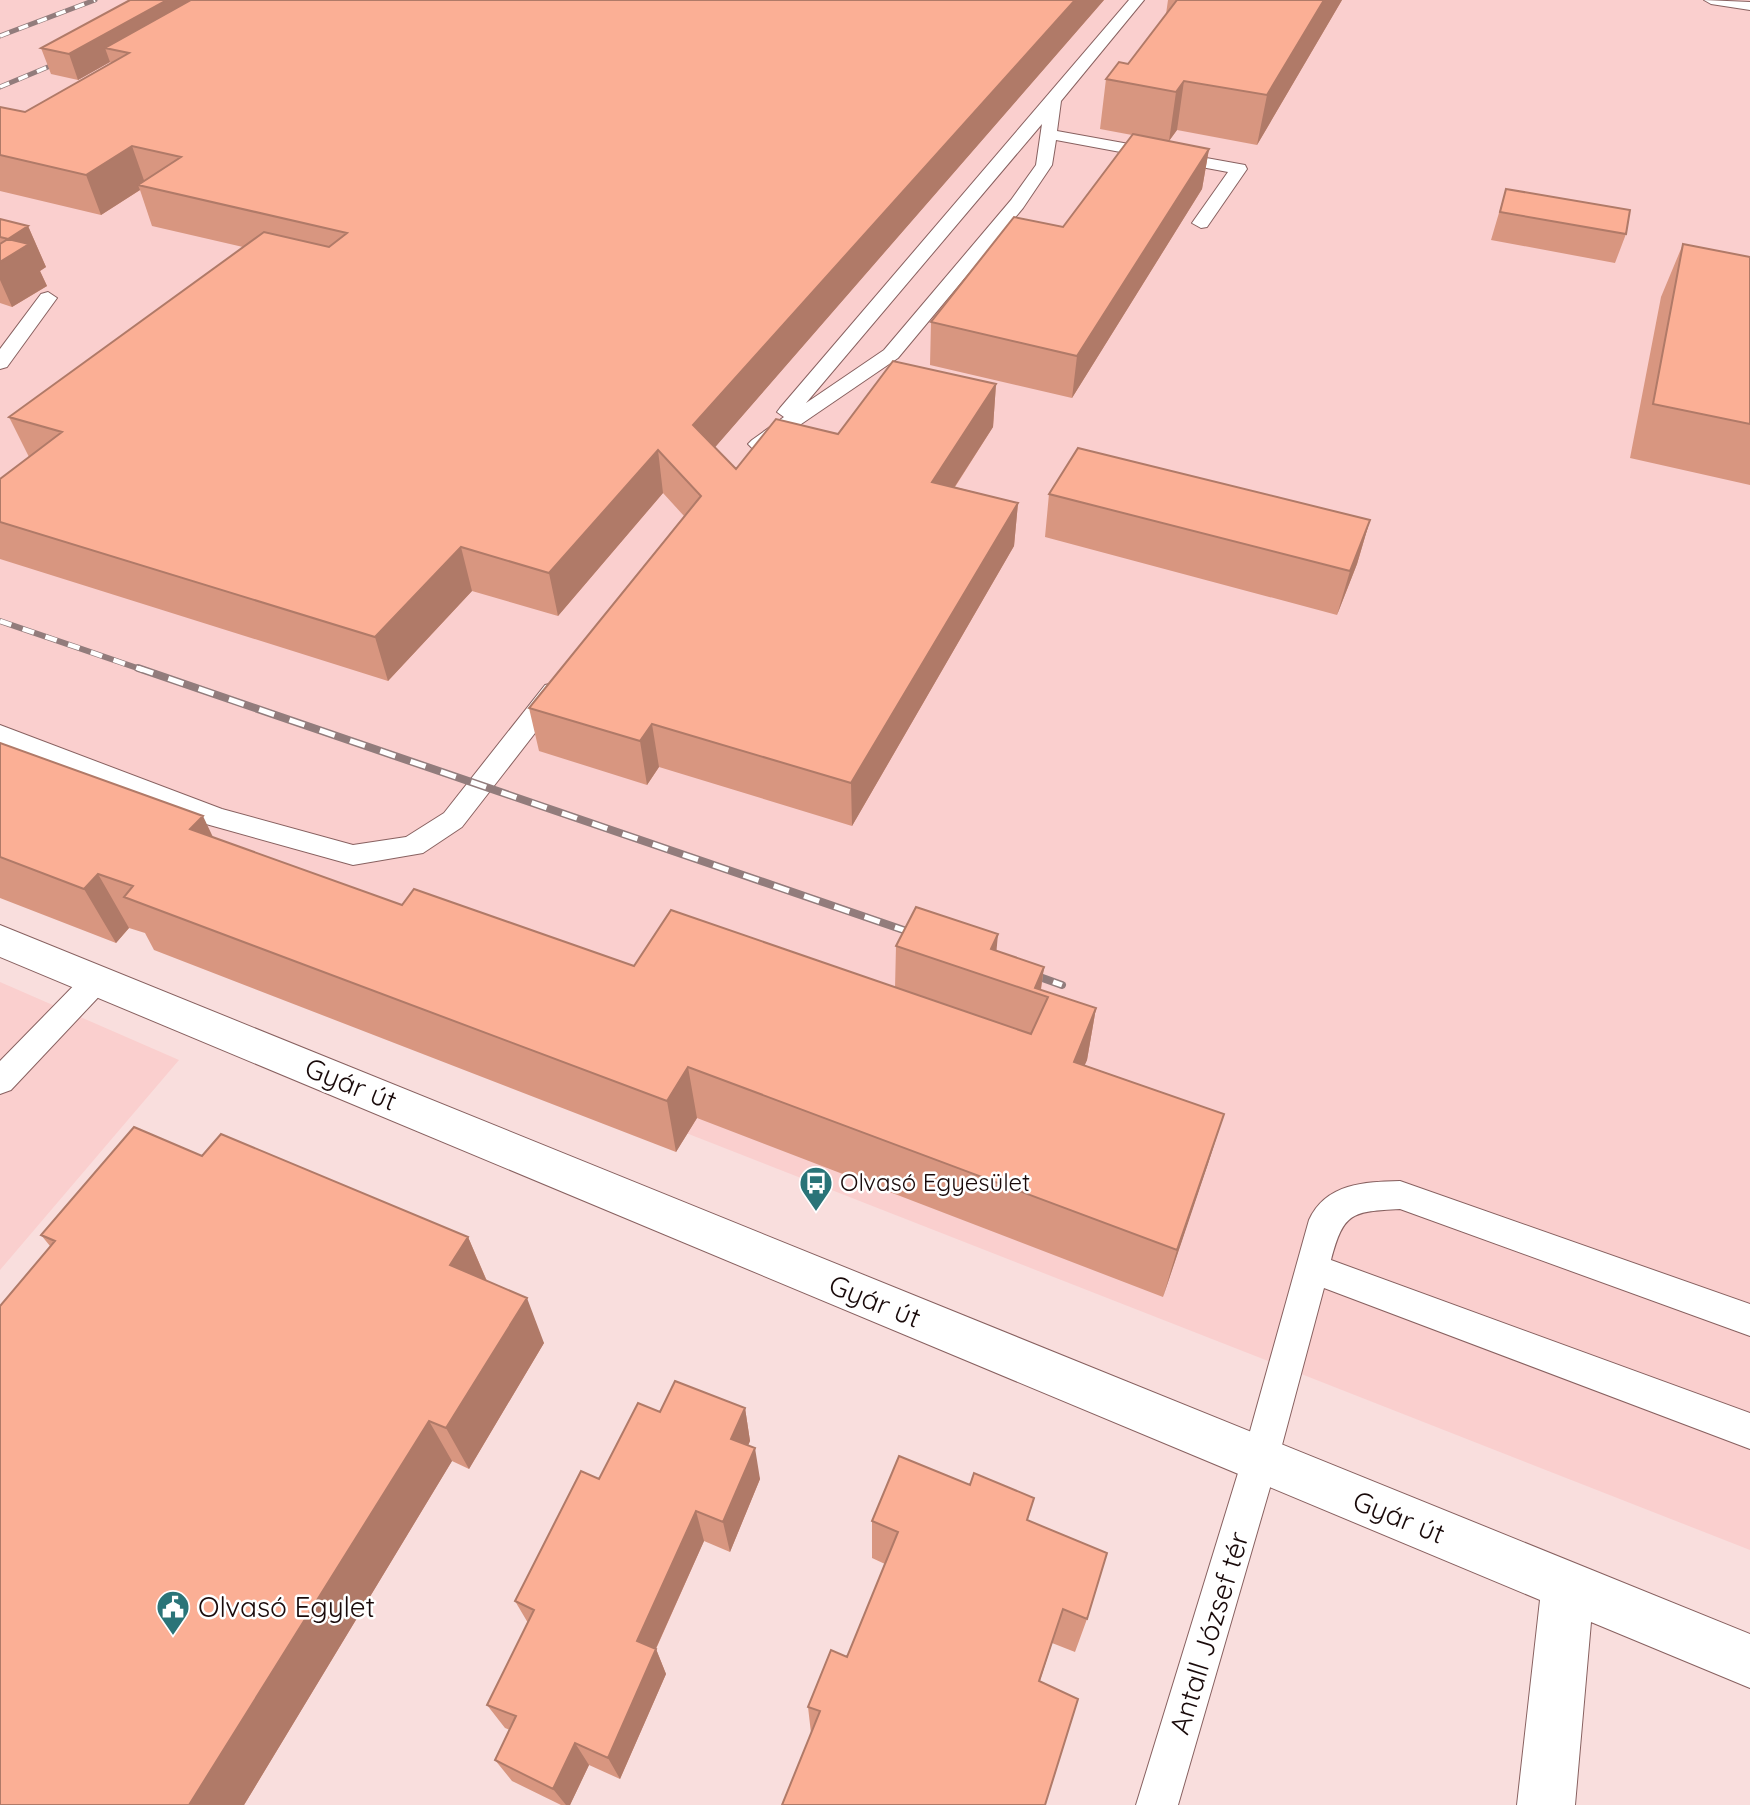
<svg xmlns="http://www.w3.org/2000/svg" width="1750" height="1805" font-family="Quicksand,sans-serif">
	<rect width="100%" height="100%" fill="#f9dedd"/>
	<path fill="#facfce" d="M0,0H1750V1550L0,864Z
		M0,982L179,1060L0,1270Z"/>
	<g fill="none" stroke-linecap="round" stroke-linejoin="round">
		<defs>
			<path id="service" d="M1129,0H1144L1061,101L1057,131L1245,165L1247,169L1207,227L1201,228L1192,223L1228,172L1056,140L1052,165L1023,208L898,358L766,448H752L748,444L752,440L784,417L777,412L780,408ZM1042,124L1036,165L1011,200L884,350L806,403Z
				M1704,0L1750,2V10L1711,4Z
				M48,292L57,298L7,367L0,369V349L41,294Z
				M554,683L563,685L566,691L563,697L462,827L423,853L353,865L206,824L0,744V725L222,809L353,845L406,837L444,813L545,685Z
				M97,968L107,972L112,980L107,988L11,1090L0,1094V1061L87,972Z
				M1400,1181L1750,1304V1336L1400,1209C1352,1212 1344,1211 1331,1260L1750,1413V1449L1324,1288L1278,1460L1178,1805H1136L1242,1460L1309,1220C1326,1183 1365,1182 1400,1181Z"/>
			<path id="minor" d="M0,925L1750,1634V1688L1591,1622L1575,1805H1517L1540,1600L0,957Z"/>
		</defs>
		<use href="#service" stroke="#886160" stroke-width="2"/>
		<use href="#minor" stroke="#886160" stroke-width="2"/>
		<use href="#service" fill="#fff" fill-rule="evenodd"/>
		<use href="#minor" fill="#fff" fill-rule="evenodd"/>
		<defs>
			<path id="rail-far2" d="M0,36L95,0
				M0,87L67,59"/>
			<path id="rail-far1" d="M0,621L143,670"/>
			<path id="rail" d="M138,668L921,936
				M1023,971L1062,985"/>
		</defs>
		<use href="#rail-far2" stroke="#927c7c" stroke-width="5"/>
		<use href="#rail-far1" stroke="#927c7c" stroke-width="6"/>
		<use href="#rail" stroke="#927c7c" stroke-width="8"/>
		<use href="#rail-far2" stroke="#fff" stroke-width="3.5" stroke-dasharray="10" stroke-linecap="butt"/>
		<use href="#rail-far1" stroke="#fff" stroke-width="4.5" stroke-dasharray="12" stroke-linecap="butt"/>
		<use href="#rail" stroke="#fff" stroke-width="5" stroke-dasharray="16" stroke-linecap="butt"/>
	</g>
	<path fill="#d89680" d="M130,0H1104L715,447L736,469L838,434L996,384L993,427L955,487L1018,503L1014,546L852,826L659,767L647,785L539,751L529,708L684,516L663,493L558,616L472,591L388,681L0,559V479L29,457L9,417L243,247L152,226L140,190L101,215L0,191V107L25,112L111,63L110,62L78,80L51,74L41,48Z
		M1168,0H1342L1257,145L1177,130L1169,141L1209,149L1202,189L1072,398L930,365L931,322L1063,227L1132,135L1100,129L1106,79L1128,64L1166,14Z
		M1506,189L1626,234L1615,263L1491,240Z
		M0,219L28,226L46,267L40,271L47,286L12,307L0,303Z
		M1683,244L1750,257V485L1630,458L1661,297Z
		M1049,494L1370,520L1357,564L1337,615L1045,537Z
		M0,743L213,838L402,905L634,966L895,988L896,946L996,951L1044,967L1041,990L1096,1008L1087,1060L1084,1065L1224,1114L1163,1297L697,1118L676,1152L154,950L145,933L129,928L116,943L0,898Z
		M202,1156L468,1237L487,1281L544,1343L469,1469L452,1461L244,1805H0L50,1246L41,1235Z
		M745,1408L750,1441L748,1445L760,1479L730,1552L704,1541L656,1649L666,1674L620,1779L589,1765L570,1805H561L512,1781L495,1760L510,1730L505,1728L487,1705L528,1623L515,1601L599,1479L660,1412Z
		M1029,1520L1087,1619L1075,1652L1052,1643L1040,1681L811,1733L808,1707L847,1657L885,1564L872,1558V1521Z"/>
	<path fill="#b07a68" d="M167,0H220L105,48L110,62L78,80L69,54Z
		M1075,0H1104L697,468L693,425Z
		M1324,0H1342L1257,145L1267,95Z
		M1184,81L1177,130L1169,141L1176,92Z
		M132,146L146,186L138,185L140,190L101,215L86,175Z
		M1209,149L1202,189L1072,398L1077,356Z
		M28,226L46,267L40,271L47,286L12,307L0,280V262L8,239Z
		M996,384L993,427L930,525L932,482Z
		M658,450L663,493L558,616L549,573Z
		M1018,503L1014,546L852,826L851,783Z
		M1370,520L1357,564L1337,615L1350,571Z
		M461,547L472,591L388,681L375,637Z
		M652,724L659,767L647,785L640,741Z
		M203,816L229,871L190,829Z
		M98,874L129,928L116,943L84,889Z
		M998,934L994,978L991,949Z
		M1044,967L1040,994L1035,988Z
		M1096,1008L1087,1060L1065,1112L1074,1062Z
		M688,1067L697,1118L676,1152L667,1101Z
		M1224,1114L1208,1164L1163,1297L1177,1250Z
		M468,1237L488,1284L450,1265Z
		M527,1298L544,1343L469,1469L446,1428Z
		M745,1408L750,1441L737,1471L731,1439Z
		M429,1421L452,1461L244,1805H189Z
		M755,1448L760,1479L730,1552L723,1522Z
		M696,1511L704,1541L648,1666L637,1641Z
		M656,1649L666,1674L620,1779L608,1758Z
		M575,1743L589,1765L570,1805H566L553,1789Z"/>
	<path fill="#fbaf95" stroke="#b07a68" stroke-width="2" d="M130,0H167L69,54L41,48Z
		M191,0H1075L693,425L736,469L776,419L838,434L893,361L996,384L932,482L1018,503L851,783L652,724L640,741L529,708L701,496L658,450L549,573L461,547L375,637L0,522V479L62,432L9,417L264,232L329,247L347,233L138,185L181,157L132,146L86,175L0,155V107L25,112L129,53L105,48Z
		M1177,0H1324L1267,95L1184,81L1176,92L1106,79L1119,62L1128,64Z
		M1133,134L1209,149L1077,356L931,322L1014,217L1063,227Z
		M1506,189L1630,210L1626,234L1500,212Z
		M0,219L28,226L8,239L29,244L0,262V244L8,239L0,237Z
		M1683,244L1750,257V424L1653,404Z
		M1078,448L1370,520L1350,571L1049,494Z
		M0,743L203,816L190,829L402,905L414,889L634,966L671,910L1031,1034L1048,997L896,946L916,907L998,934L991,949L1044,967L1035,988L1096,1008L1074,1062L1224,1114L1177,1250L688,1067L667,1101L124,897L133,886L98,874L84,889L0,857Z
		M134,1127L202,1156L221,1134L468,1237L450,1265L527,1298L446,1428L429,1421L189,1805H0V1306L55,1241L41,1235Z
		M675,1381L745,1408L731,1439L755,1448L723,1522L696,1511L637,1641L656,1649L608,1758L575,1743L553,1789L495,1760L516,1716L487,1705L534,1610L515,1601L581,1471L599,1479L638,1403L660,1412Z
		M899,1456L970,1485L974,1473L1034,1498L1027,1520L1107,1553L1087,1619L1063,1609L1039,1681L1078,1699L1045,1805H782L820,1711L808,1707L831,1650L847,1657L898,1532L872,1521Z"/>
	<defs>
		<symbol id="bus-pin" viewBox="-11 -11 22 30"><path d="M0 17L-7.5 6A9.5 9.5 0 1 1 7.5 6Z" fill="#2a7478" stroke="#fff"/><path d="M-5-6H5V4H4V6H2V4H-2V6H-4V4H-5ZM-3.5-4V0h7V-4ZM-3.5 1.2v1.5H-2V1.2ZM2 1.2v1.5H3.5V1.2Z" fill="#fff"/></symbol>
		<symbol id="civic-pin" viewBox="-11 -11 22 30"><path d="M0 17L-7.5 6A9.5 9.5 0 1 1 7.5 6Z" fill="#2a7478" stroke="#fff"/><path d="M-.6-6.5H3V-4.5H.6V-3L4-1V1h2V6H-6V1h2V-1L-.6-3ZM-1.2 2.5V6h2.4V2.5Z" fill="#fff"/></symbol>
	</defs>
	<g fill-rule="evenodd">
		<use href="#bus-pin" x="797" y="1164" width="38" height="52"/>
		<use href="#civic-pin" x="154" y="1588" width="38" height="52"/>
	</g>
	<g text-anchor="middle" stroke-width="5" stroke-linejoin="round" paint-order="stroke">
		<g font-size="24" fill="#190a0a" stroke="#fff" text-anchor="start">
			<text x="840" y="1191">Olvasó Egyesület</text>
		</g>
		<g font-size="28" fill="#190a0a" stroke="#fff">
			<text transform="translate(351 1084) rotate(22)" y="10">Gyár út</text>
			<text transform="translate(875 1301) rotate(22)" y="10">Gyár út</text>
			<text transform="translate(1399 1517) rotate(22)" y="10">Gyár út</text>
			<text transform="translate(1209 1633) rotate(-73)" y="10">Antall József tér</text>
		</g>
		<g font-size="28" fill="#190a0a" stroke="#fff" text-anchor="start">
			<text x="198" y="1617">Olvasó Egylet</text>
		</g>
	</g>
</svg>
